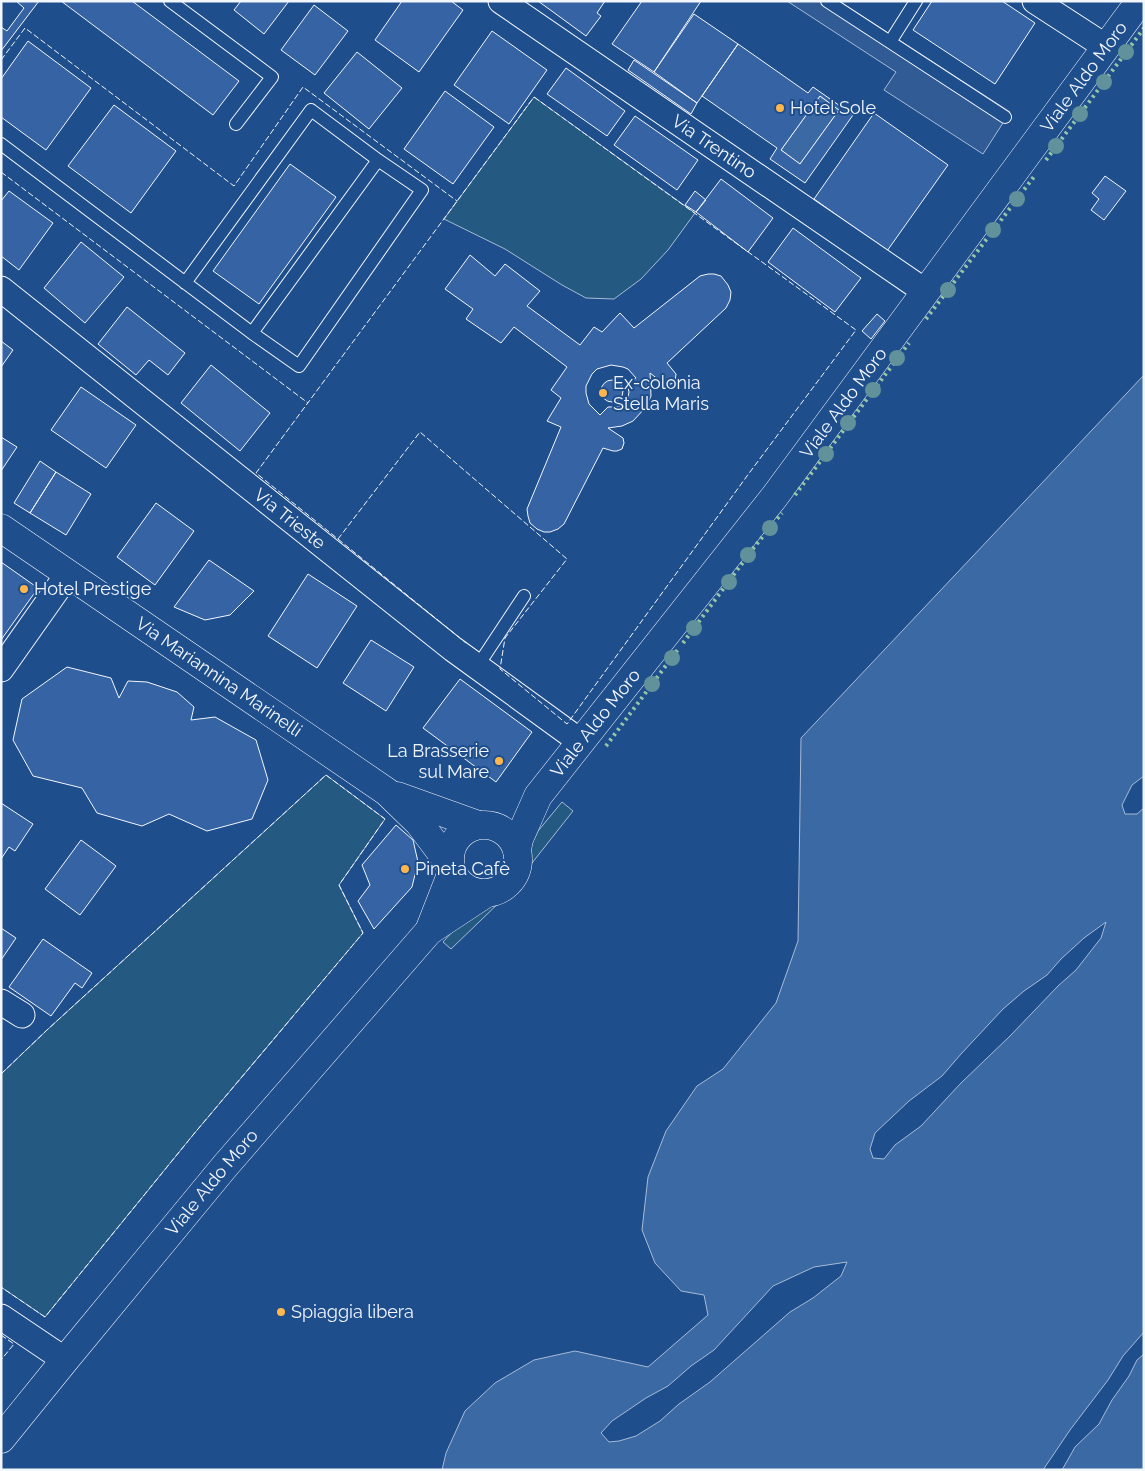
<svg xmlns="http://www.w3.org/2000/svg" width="1145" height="1471" font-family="Raleway,sans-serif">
	<rect width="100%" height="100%" fill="#1f4e8c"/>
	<path fill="#245a82" stroke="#a8bbd7" d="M534,97L695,213L668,250L641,279L614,299L586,298L562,285L505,249L444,219Z
		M326,775L385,819L339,885L363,933L193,1135L45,1317L1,1287V1074L47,1030Z
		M562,802L573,811L532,863L525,874L506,896L451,949L443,942L472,910L507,889L517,879L525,867L529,850L538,831Z"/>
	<path fill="#305b95" stroke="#a8bbd7" d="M787,1H839L1010,112L983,154L884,90L896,72Z"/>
	<path fill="#3b69a3" stroke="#a8bbd7" d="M820,96L839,110L800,164L781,150Z
		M1144,375V1470H442L446,1453L465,1411L495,1383L534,1360L575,1351L648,1367L708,1315L704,1295L681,1291L655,1263L642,1230L648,1177L666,1131L697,1086L723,1069L776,1003L798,941L801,738Z"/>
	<path fill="#1f4e8c" stroke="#a8bbd7" d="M1144,776V808L1137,814H1125L1122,805L1132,785Z
		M1106,922L1101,938L1076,970L1058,986L1010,1036L961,1083L921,1126L895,1145L884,1159L873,1158L870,1149L875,1133L909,1101L942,1076L961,1054L1003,1009L1024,991L1047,975L1061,959L1084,938Z
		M847,1262L841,1276L813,1298L790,1312L710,1382L679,1404L660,1421L636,1436L619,1441L609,1442L601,1433L612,1421L646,1398L668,1386L691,1366L714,1350L773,1286L814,1267Z
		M1144,1332V1354L1137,1360L1129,1376L1112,1400L1099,1424L1075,1447L1062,1470H1043L1070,1430L1108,1380L1123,1356Z"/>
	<path fill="#3563a3" stroke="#f2f6ff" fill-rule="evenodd" d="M1,1H39L1,51Z
		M1,1H16L24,8L7,31L1,27Z
		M61,1H132L239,81L213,115Z
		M241,1H289L264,34L234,10Z
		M402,1H451L463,10L419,72L375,40Z
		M538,1H605L597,13L601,16L586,36Z
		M642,1H701L654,72L612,44Z
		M932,1H1002L1035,23L995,84L913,30Z
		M314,5L348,31L315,75L281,50Z
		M694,14L738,44L697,103L654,72Z
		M492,31L547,70L509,124L454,85Z
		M28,41L91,88L46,150L1,117V79Z
		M738,44L808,93L813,87L853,115L805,183L770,159L777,148L702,96ZM820,96L839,110L800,164L781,150Z
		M357,52L402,88L369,129L324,93Z
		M634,60L697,103L691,114L628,70Z
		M566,68L625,111L607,136L547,94Z
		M445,91L494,127L453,184L404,149Z
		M114,105L176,151L131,213L68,166Z
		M874,113L948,165L887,251L814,199Z
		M635,116L698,160L677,190L614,145Z
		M290,164L336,197L259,304L213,271Z
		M1105,176L1126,191L1104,220L1091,210L1099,199L1092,193Z
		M721,179L773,218L748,252L696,212Z
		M9,191L53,223L19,270L1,256V201Z
		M695,191L706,200L696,212L685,205Z
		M793,228L861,278L835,312L768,262Z
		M81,242L124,277L85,323L44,288Z
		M470,255L495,276L505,264L540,291L527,306L580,345L594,327L602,332L620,313L634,328L700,276L708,274H714L721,276L728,285L731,292L730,300L726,308L667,363L676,374L675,382L671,384H664L650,373L651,396L646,407L633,421L622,426L608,428L623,438L624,443L622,449L617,451H613L603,448L564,524L558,529L550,532H544L537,529L530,523L528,516L527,509L561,427L547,421L561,398L551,390L567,367L514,327L501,343L466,319L473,309L445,289Z
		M127,307L185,353L168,375L149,360L136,375L98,344Z
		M877,314L885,321L871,339L862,331Z
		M1,341L13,350L1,367Z
		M211,365L270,413L240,451L181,403Z
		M611,365L623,367L628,369L636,378L627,384L629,392L627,402L619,407H608L600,415L589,404L586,393V386L592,374L597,369Z
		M601 391a11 11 0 1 1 22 0a11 11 0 1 1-22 0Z
		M81,387L136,425L106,468L51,430Z
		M1,437L17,447L1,471Z
		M40,461L56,472L30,513L14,503Z
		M56,472L91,494L66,535L30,513Z
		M156,503L194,531L155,585L117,557Z
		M209,560L254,591L230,615L205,620L174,607Z
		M1,562L38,588L1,640Z
		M308,574L357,606L317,668L268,636Z
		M371,640L414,667L386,711L343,683Z
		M67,667L111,678L119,698L128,681L147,682L177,692L194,707L191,720L215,717L256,740L268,780L252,819L207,831L169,814L142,826L97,813L82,788L33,776L13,740L22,699Z
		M460,679L532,732L496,782L423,728Z
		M1,803L33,824L15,851L9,847L1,859Z
		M396,825L413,840L418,862L412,887L374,929L358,901L370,885L362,865Z
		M81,840L116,866L80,915L45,889Z
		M1,928L16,938L1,960Z
		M43,939L92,973L82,988L75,983L51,1016L9,987Z"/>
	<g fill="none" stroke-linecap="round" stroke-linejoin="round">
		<defs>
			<path id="lane" d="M170,1L272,77L236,124
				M827,1L1005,117
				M890,42L916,1
				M1,144L252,333L299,366L422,190L378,160L252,333
				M185,283L311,110L378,160
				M477,667L524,596"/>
			<g id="street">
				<path id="s1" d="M501,1L926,292"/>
				<path d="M1035,1L1106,47"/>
				<path id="s2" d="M1,289L453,649L581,742"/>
				<path d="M1,669L68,574"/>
				<path d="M1,1002L22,1015"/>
				<path d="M1,1317L65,1360"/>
			</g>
			<g id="secondary">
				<path id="s3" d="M1,528L387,792L419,823L449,863"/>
				<path d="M397,796L478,825"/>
				<circle cx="484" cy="859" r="34"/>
				<path id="s4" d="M517,850L519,839L538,796L775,496L1140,1"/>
				<path d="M429,931L452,872"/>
				<path id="s5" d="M1,1439L65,1360L225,1166L429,931L485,894"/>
			</g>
		</defs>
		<use href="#lane" stroke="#f2f6ff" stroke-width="14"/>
		<use href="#street" stroke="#f2f6ff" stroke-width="27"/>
		<use href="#secondary" stroke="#f2f6ff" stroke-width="29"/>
		<use href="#lane" stroke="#1f4e8c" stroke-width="12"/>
		<use href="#street" stroke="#1f4e8c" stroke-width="25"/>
		<use href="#secondary" stroke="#1f4e8c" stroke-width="28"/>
		<path stroke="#97c8a6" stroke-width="4" stroke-dasharray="2.5 4" stroke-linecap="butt" d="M1046,160L1144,28
			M926,319L1036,174
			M795,495L909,343
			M683,643L755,546L782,513
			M606,746L679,648"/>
		<path stroke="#f2f6ff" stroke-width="1" stroke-dasharray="6 2.5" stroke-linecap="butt" d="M1,60L25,28L234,186L303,87L457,201
			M534,97L856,330L747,476L567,724L500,669L505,638L567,559L420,432L338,539L256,473Z
			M1,172L308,403
			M338,539L466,643
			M1,1074L47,1030L326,775L385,819L339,885L363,933L193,1135L45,1317L1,1287
			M1,1335L14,1344L1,1360"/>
	</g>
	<g fill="#61919a">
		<circle cx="1126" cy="52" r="8"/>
		<circle cx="1104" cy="82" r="8"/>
		<circle cx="1080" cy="114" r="8"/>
		<circle cx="1056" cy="146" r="8"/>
		<circle cx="1017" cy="199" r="8"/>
		<circle cx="993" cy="230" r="8"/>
		<circle cx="948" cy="290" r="8"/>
		<circle cx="897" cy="358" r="8"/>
		<circle cx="873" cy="390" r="8"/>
		<circle cx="848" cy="423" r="8"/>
		<circle cx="826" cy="454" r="8"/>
		<circle cx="770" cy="528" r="8"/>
		<circle cx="748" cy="555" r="8"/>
		<circle cx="729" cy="582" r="8"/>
		<circle cx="694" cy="628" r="8"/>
		<circle cx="672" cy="658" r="8"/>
		<circle cx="652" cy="684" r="8"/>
	</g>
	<g fill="#ffb74d" stroke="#1f4e8c" stroke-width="2">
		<circle cx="780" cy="108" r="5"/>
		<circle cx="603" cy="393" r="5"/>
		<circle cx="24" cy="589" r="5"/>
		<circle cx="499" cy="761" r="5"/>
		<circle cx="405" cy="869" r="5"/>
		<circle cx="281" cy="1312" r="5"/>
	</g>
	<g text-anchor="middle" stroke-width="4" stroke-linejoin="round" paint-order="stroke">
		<g font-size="18" fill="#f2f6ff" stroke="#1f4e8c">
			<text dy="6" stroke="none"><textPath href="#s4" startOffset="961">Viale Aldo Moro</textPath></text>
			<text dy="6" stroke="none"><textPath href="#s1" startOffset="258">Via Trentino</textPath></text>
			<text dy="6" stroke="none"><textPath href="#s4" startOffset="556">Viale Aldo Moro</textPath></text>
			<text dy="6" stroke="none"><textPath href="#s2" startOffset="369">Via Trieste</textPath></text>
			<text dy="6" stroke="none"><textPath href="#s3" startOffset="264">Via Mariannina Marinelli</textPath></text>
			<text dy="6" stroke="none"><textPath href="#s4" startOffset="151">Viale Aldo Moro</textPath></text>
			<text dy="6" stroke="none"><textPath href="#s5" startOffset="332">Viale Aldo Moro</textPath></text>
		</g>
		<g font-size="18" fill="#f2f6ff" stroke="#1f4e8c" text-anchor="start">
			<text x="790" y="114">Hotel Sole</text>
			<text x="613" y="389">Ex-colonia<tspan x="613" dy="21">Stella Maris</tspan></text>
			<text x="34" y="595">Hotel Prestige</text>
			<text x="489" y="757" text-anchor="end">La Brasserie<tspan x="489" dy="21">sul Mare</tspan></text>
			<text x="415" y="875">Pineta Cafè</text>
			<text x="291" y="1318">Spiaggia libera</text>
		</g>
	</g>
	<rect width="1145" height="1471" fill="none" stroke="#f2f6ff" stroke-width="5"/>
</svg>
